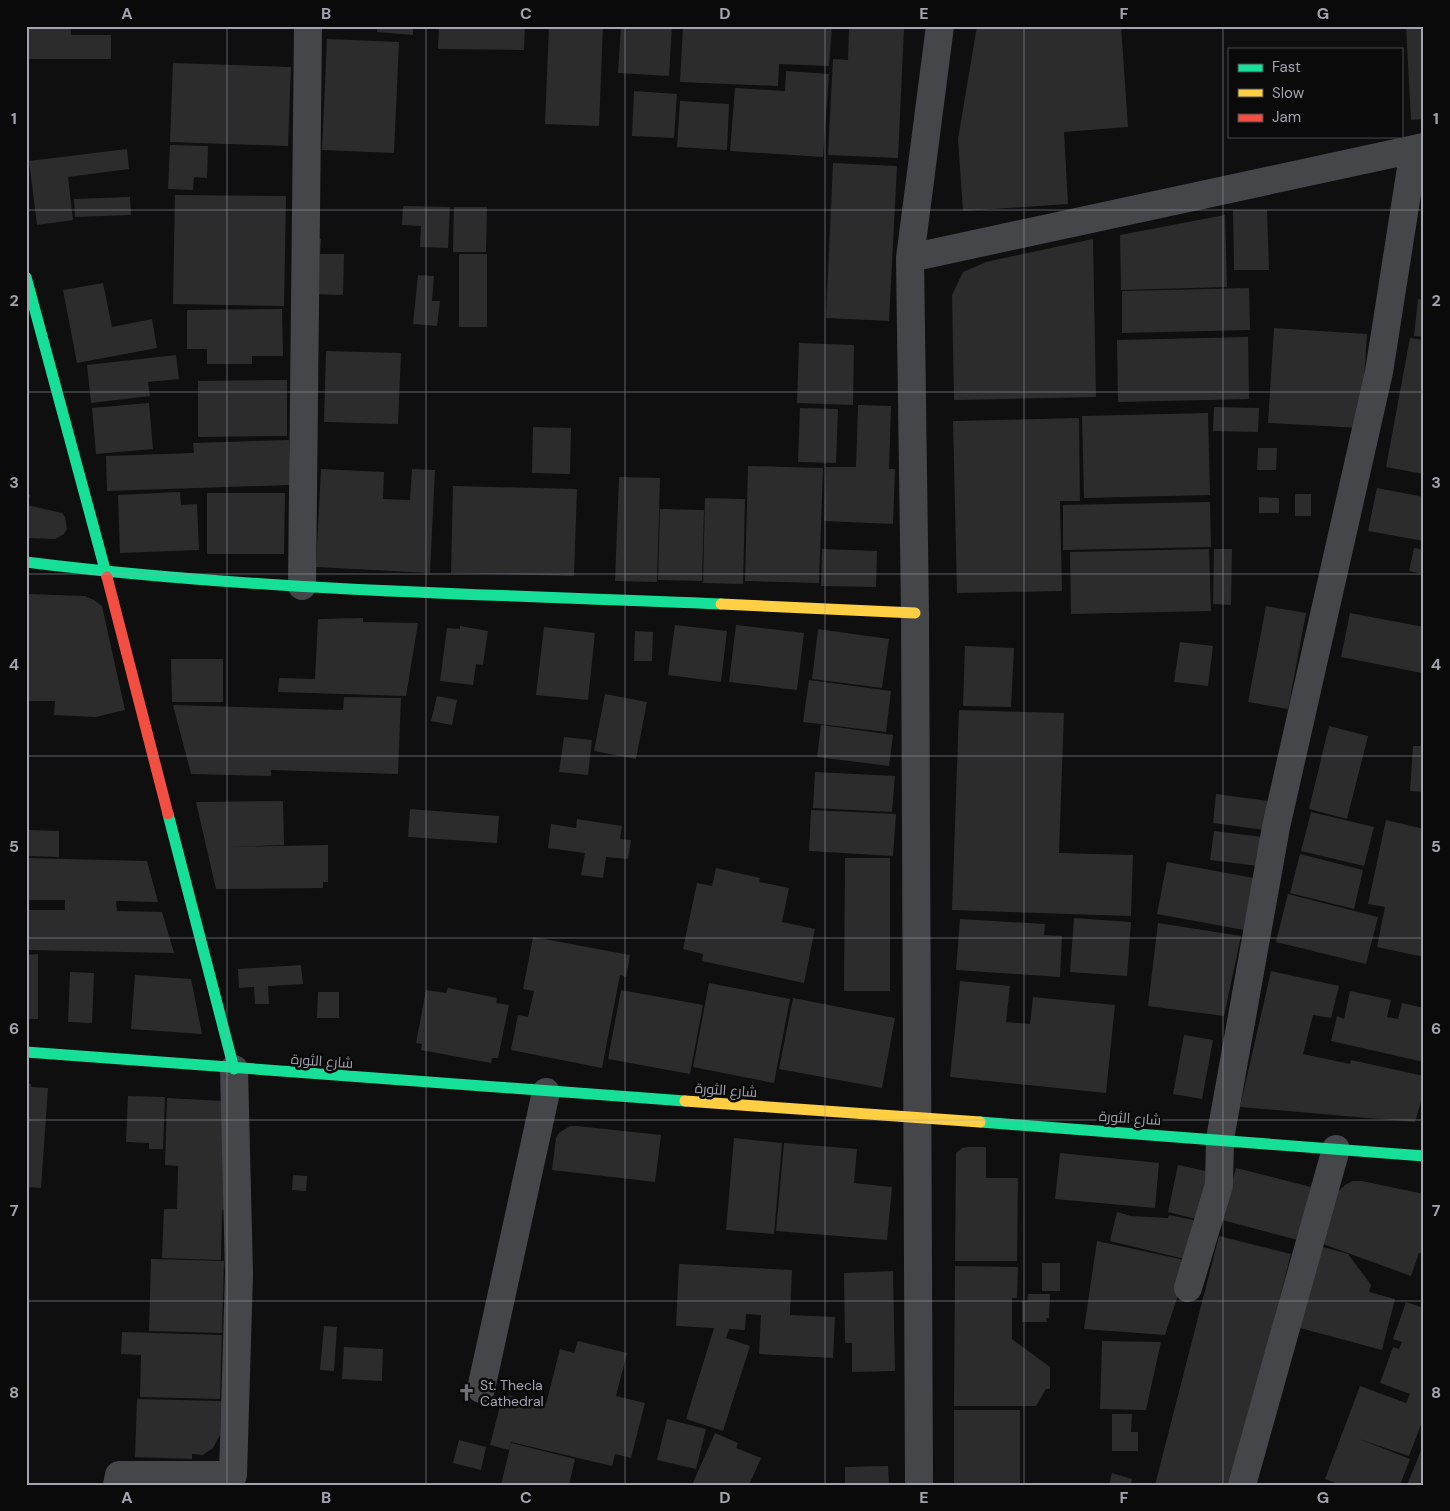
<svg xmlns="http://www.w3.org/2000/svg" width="1450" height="1511" font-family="'DM Sans',Cairo,sans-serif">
	<rect width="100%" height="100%" fill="#0f0f10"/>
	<path fill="#2c2c2d" d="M27,26H71V35H111V59H26Z
		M377,26H413V35L377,32Z
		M439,26H525L524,50L438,49Z
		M549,26H603L599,126L545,124Z
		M621,26H672L669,76L618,73Z
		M683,26H832L829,66L779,64L778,86L680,82Z
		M977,26H1121L1128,127L1064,132L1068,204L963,211L958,139Z
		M1406,26H1424V119L1411,120Z
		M849,27L904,29L898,158L828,155L833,59L848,60Z
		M327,39L399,42L394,153L322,150Z
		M173,63L291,67L288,146L170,142Z
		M786,71L829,74L823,157L730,151L735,88L785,91Z
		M634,91L677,94L674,138L632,136Z
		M680,101L729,104L727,150L677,147Z
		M170,145L208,146L207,178L194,177L193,190L168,189Z
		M127,149L129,169L68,177L73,220L37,225L29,161Z
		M833,163L897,166L889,321L826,318Z
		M175,195L286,196L284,306L173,304Z
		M130,197L131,215L75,217L74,199Z
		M403,206L450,207L448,248L420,247L421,226L402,225Z
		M454,207H487L486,252H453Z
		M1233,210H1267L1269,270H1234Z
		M1225,215L1227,287L1121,290L1120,235Z
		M309,238L321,239L320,254H344L343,295L308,294Z
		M1093,239L1096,397L954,400L952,295L963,272L986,262Z
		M459,254H487V327H459Z
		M418,275L434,276L432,301H440L437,326L413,324Z
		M103,283L112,327L152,319L157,348L77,363L63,290Z
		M1249,288L1250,330L1122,333V291Z
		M1418,299L1424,300V337L1414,336Z
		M282,309L283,356H252V364H207V349H187V310Z
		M1274,328L1367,334L1361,428L1268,423Z
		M1248,337L1249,399L1118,402L1117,340Z
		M1410,338L1424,340V474L1386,467Z
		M799,343L854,345L853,405L797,403Z
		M326,351L401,353L398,424L324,422Z
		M176,355L179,379L148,382L150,396L91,403L87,365Z
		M287,380V436L198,437V381Z
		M149,403L153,449L96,454L92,408Z
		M858,405L891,406L889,469H895L893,524L824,521L826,467H856Z
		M1214,407L1259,408L1258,432L1213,431Z
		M800,408L838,409L836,463L798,462Z
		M1208,413L1210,495L1084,498L1082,416Z
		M1079,418L1080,501H1060L1062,591L957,593L953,421Z
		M533,427L571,428L570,474L532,473Z
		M289,440L290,485L107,491L106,456L194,453L193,443Z
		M1258,448H1277L1276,470H1257Z
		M748,466L823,468L819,583L745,581Z
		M321,469L384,472L383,499L410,500L412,469L435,470L430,573L316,567Z
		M619,477L660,478L657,582L615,581Z
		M453,486L577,489L574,576L451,573Z
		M1377,488L1424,497V541L1368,531Z
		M180,492L181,505L197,504L199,550L120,553L118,495Z
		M207,493H285L284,554H207Z
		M26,494L30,495L27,505L62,513L65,517L67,529L64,534L55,539L26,538Z
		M1295,494H1311V516H1295Z
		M1259,497L1279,498V513H1259Z
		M705,498L745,499L743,584L703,583Z
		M1210,502L1211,547L1063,550V505Z
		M660,509L704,510L702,581L658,580Z
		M1414,548L1424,550V574L1409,571Z
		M822,549L877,551L876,587L821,586Z
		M1209,549L1211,611L1071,614L1070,552Z
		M1214,549H1232L1231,605L1213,604Z
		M28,594L85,596L94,600L102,606L125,710L96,717L54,715L55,701H26Z
		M1266,606L1306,613L1288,709L1248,702Z
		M1350,613L1424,627L1422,673L1341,657Z
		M363,618V622L418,623L406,696L278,692L279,678L315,679L318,619Z
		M675,625L727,631L721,682L668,675Z
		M736,625L804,633L797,690L729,682Z
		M460,626L488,631L483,665L476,664L473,685L440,681L447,628L460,629Z
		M544,627L595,633L588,700L536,695Z
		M818,629L889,639L882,688L812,679Z
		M635,631L653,632L652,661H634Z
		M1180,642L1213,646L1208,686L1174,682Z
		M965,646L1014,648L1011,707L963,706Z
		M171,659H223V702H172Z
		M809,680L891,691L886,732L803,722Z
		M605,694L647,702L636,759L594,751Z
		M437,696L457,700L452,725L431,721Z
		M344,697L401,698L398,774L271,770V776L191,774L173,705L343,710Z
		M959,710L1064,713L1059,853L1133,855L1131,916L952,910Z
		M821,725L893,735L889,766L817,757Z
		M1329,726L1368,736L1347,819L1309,809Z
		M564,737L592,740L588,775L559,772Z
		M1413,746H1424V792L1410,791Z
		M815,772L895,776L892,812L813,808Z
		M1216,794L1269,801L1265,830L1213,823Z
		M283,801L284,845L228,847L328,845V882H323V888L216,889L196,802Z
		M410,809L499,816L497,843L408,837Z
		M811,810L896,814L893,856L809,851Z
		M1311,812L1374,827L1364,866L1301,851Z
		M577,819L622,826L620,839L631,840L628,859L606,857L603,878L581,875L585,853L548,848L551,824L576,828Z
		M1386,820L1424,829V957L1377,947L1385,907L1368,904Z
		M28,830L59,831V857L27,856Z
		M1214,831L1262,837L1258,866L1210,860Z
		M1300,854L1363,870L1354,909L1290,893Z
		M26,858L147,861L158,902L116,901L117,911L162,912L174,953L26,950V910H65V900H26Z
		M845,858H890V991H844Z
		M1167,862L1254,878L1244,930L1157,914Z
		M716,868L760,878L759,882L789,888L782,922L815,929L804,983L702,961L703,954L683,949L697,883L712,886Z
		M1288,894L1378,917L1366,964L1276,942Z
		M1074,918L1131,922L1127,976L1070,972Z
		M960,919L1045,924L1044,935L1062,936L1060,977L956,970Z
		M1158,923L1241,936L1224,1016L1148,1006Z
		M533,937L630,955L626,977L620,975L602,1068L511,1050L518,1015L528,1017L534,991L523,989Z
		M38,954V1019H26V955Z
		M301,965L303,984L268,986L269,1004H255L254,987L239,988L238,969Z
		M1271,971L1339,986L1331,1018L1313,1015L1303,1054L1350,1064L1351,1060L1424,1076V1091L1415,1122L1240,1107Z
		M70,972L94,973L92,1023L68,1022Z
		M135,975L191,979L202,1034L131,1029Z
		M960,981L1010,986L1006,1022L1030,1024L1033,997L1115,1005L1106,1093L950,1077Z
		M709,983L790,999L774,1083L693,1067Z
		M448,988L497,998L496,1003L509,1005L498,1058H492L491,1063L421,1050L422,1044L416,1043L426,990L446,993Z
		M621,990L703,1005L690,1074L608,1059Z
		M1350,991L1391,1000L1387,1017L1398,1019L1402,1003L1424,1008V1062L1331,1041L1337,1016L1344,1019Z
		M318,992H339V1018H317Z
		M793,998L895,1018L882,1088L779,1069Z
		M1184,1035L1213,1040L1202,1099L1173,1094Z
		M26,1083L31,1084V1087L48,1088L41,1188L26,1187Z
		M128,1096L165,1097L163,1149H149V1143L126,1142Z
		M167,1098L222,1101L227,1210H190H222L221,1260L162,1258L164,1209H177L178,1166L165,1165Z
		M570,1126H577L661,1135L655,1182L552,1170L556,1138L559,1133Z
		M734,1138L782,1143L774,1234L726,1230Z
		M784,1143L857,1149L854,1183L892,1187L887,1240L776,1231Z
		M967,1147H986V1178H1018L1017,1261H955L956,1153L962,1148Z
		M1060,1153L1159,1163L1155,1208L1055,1199Z
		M1178,1165L1215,1173L1204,1221L1168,1212Z
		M1236,1168L1311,1187L1298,1240L1222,1220Z
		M293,1175L307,1176L306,1191L292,1190Z
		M1353,1181H1362L1424,1194V1245L1422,1253H1419L1411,1276L1323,1244L1338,1192L1345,1185Z
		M1117,1212L1131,1216L1168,1218L1169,1215L1198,1221L1189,1260L1110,1241Z
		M1219,1236L1291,1254L1231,1485H1155Z
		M1097,1241L1189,1261L1165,1335L1084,1329Z
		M1319,1246L1348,1254L1371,1285L1369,1292L1395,1299L1382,1350L1300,1328Z
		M151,1259L224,1261L222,1333L149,1331Z
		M1042,1263H1060V1291H1042Z
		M679,1264L792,1270L790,1315L835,1317L833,1358L759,1354L761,1315L746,1314L745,1330L729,1329L726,1338L750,1346L723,1431L686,1419L714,1328L676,1326Z
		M955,1266L1018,1267L1017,1298H1012V1339L1050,1367V1389H1046L1036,1406H954Z
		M893,1271L895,1371L852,1372V1343H845L844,1273Z
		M1028,1294H1050L1049,1318H1046L1047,1322H1022V1301H1027Z
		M1406,1302L1424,1308V1417L1409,1456L1359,1439L1410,1459L1400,1485H1340L1325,1479L1360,1386L1406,1403L1410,1394L1380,1383L1393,1347L1399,1349L1402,1342L1393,1339Z
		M324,1326L337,1327L334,1371L320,1370Z
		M122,1332L222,1335L220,1399L140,1397L141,1355L121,1354Z
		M578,1341L627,1353L616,1396L645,1403L631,1458L615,1454L612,1466L511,1442L509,1450L490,1445L503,1394L546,1404L560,1349L574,1353Z
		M1102,1341L1161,1342L1146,1410L1100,1409Z
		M344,1347L383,1349L382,1381L342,1379Z
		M137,1399L221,1401L220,1435L213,1448L203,1455L192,1454V1459L135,1457Z
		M954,1410H1020V1485H954Z
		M1112,1414H1132L1131,1432H1138V1451H1112Z
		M667,1419L706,1429L696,1469L657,1460Z
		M715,1433L738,1443L736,1448L761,1458L749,1485H692Z
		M459,1440L486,1447L481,1470L453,1463Z
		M511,1443L575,1459L569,1485H501Z
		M1422,1448L1424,1449V1485H1407Z
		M888,1466L889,1485H845V1467Z
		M1112,1473L1132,1479L1131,1485H1109Z"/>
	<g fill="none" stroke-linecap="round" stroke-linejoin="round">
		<path stroke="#45464a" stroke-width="28" d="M910,258L1424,147
			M302,586L308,26
			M1188,1288L1219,1185L1220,1139L1276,827L1379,372L1414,149
			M481,1389L546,1092
			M117,1485L119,1475H233L239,1274L234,1069
			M919,1485L915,613L910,258L940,26
			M1242,1485L1336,1149"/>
		<path stroke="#16e098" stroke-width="11" d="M26,277L107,577
			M26,562C256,591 490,594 721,604
			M168,814L234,1069
			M26,1052L685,1101
			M980,1122L1424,1156"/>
		<path stroke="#ffcf43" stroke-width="11" d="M721,604L915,613
			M685,1101L980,1122"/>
		<path stroke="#f24e42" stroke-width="11" d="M107,577L168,814"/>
	</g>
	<path fill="none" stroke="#a2a4b0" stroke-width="1" stroke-opacity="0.55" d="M227,26V1485M426,26V1485M625,26V1485M825,26V1485M1024,26V1485M1223,26V1485M26,210H1424M26,392H1424M26,574H1424M26,756H1424M26,938H1424M26,1120H1424M26,1301H1424"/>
	<defs>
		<symbol id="church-bare" viewBox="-9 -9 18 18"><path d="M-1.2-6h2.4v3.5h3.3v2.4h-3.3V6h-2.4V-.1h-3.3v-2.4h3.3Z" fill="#6f7078" stroke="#0b0a0b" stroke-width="2.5" paint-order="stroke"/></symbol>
	</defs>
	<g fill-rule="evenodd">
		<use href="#church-bare" x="454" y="1380" width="25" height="25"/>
	</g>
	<g text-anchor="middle" stroke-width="5" stroke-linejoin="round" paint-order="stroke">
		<g font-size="14" fill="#a2a4b0" stroke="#0b0a0b">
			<text transform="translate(322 1061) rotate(4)" y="5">شارع الثورة</text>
			<text transform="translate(726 1090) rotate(4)" y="5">شارع الثورة</text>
			<text transform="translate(1130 1118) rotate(4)" y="5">شارع الثورة</text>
		</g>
		<g font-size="14" fill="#a2a4b0" stroke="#0b0a0b" text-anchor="start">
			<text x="480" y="1390">St. Thecla<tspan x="480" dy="16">Cathedral</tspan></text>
		</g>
	</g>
	<rect width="1450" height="1511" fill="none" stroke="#0b0a0b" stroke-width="55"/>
	<rect x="1228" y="48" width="175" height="90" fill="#0b0a0b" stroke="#47484d"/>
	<rect x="1238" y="64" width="25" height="8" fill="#16e098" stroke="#47484d"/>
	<text x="1272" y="72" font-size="15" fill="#a2a4b0">Fast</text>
	<rect x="1238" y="89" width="25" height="8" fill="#ffcf43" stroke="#47484d"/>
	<text x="1272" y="98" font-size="15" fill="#a2a4b0">Slow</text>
	<rect x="1238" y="114" width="25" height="8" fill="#f24e42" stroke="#47484d"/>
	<text x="1272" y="122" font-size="15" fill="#a2a4b0">Jam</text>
	<rect x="28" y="28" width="1394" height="1456" fill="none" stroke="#a2a4b0" stroke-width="2"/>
	<g font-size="16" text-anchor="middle" font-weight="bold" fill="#a2a4b0">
		<text x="127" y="19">A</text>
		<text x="326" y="19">B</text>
		<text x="526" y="19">C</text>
		<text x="725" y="19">D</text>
		<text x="924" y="19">E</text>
		<text x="1124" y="19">F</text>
		<text x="1323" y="19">G</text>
		<text x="14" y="124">1</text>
		<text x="1436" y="124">1</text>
		<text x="14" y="306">2</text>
		<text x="1436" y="306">2</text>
		<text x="14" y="488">3</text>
		<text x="1436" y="488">3</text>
		<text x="14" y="670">4</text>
		<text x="1436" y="670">4</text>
		<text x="14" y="852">5</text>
		<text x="1436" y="852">5</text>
		<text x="14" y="1034">6</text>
		<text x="1436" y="1034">6</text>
		<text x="14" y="1216">7</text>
		<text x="1436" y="1216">7</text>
		<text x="14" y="1398">8</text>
		<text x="1436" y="1398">8</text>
		<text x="127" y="1503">A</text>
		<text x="326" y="1503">B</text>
		<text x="526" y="1503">C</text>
		<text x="725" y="1503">D</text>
		<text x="924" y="1503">E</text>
		<text x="1124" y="1503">F</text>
		<text x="1323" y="1503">G</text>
	</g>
</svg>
